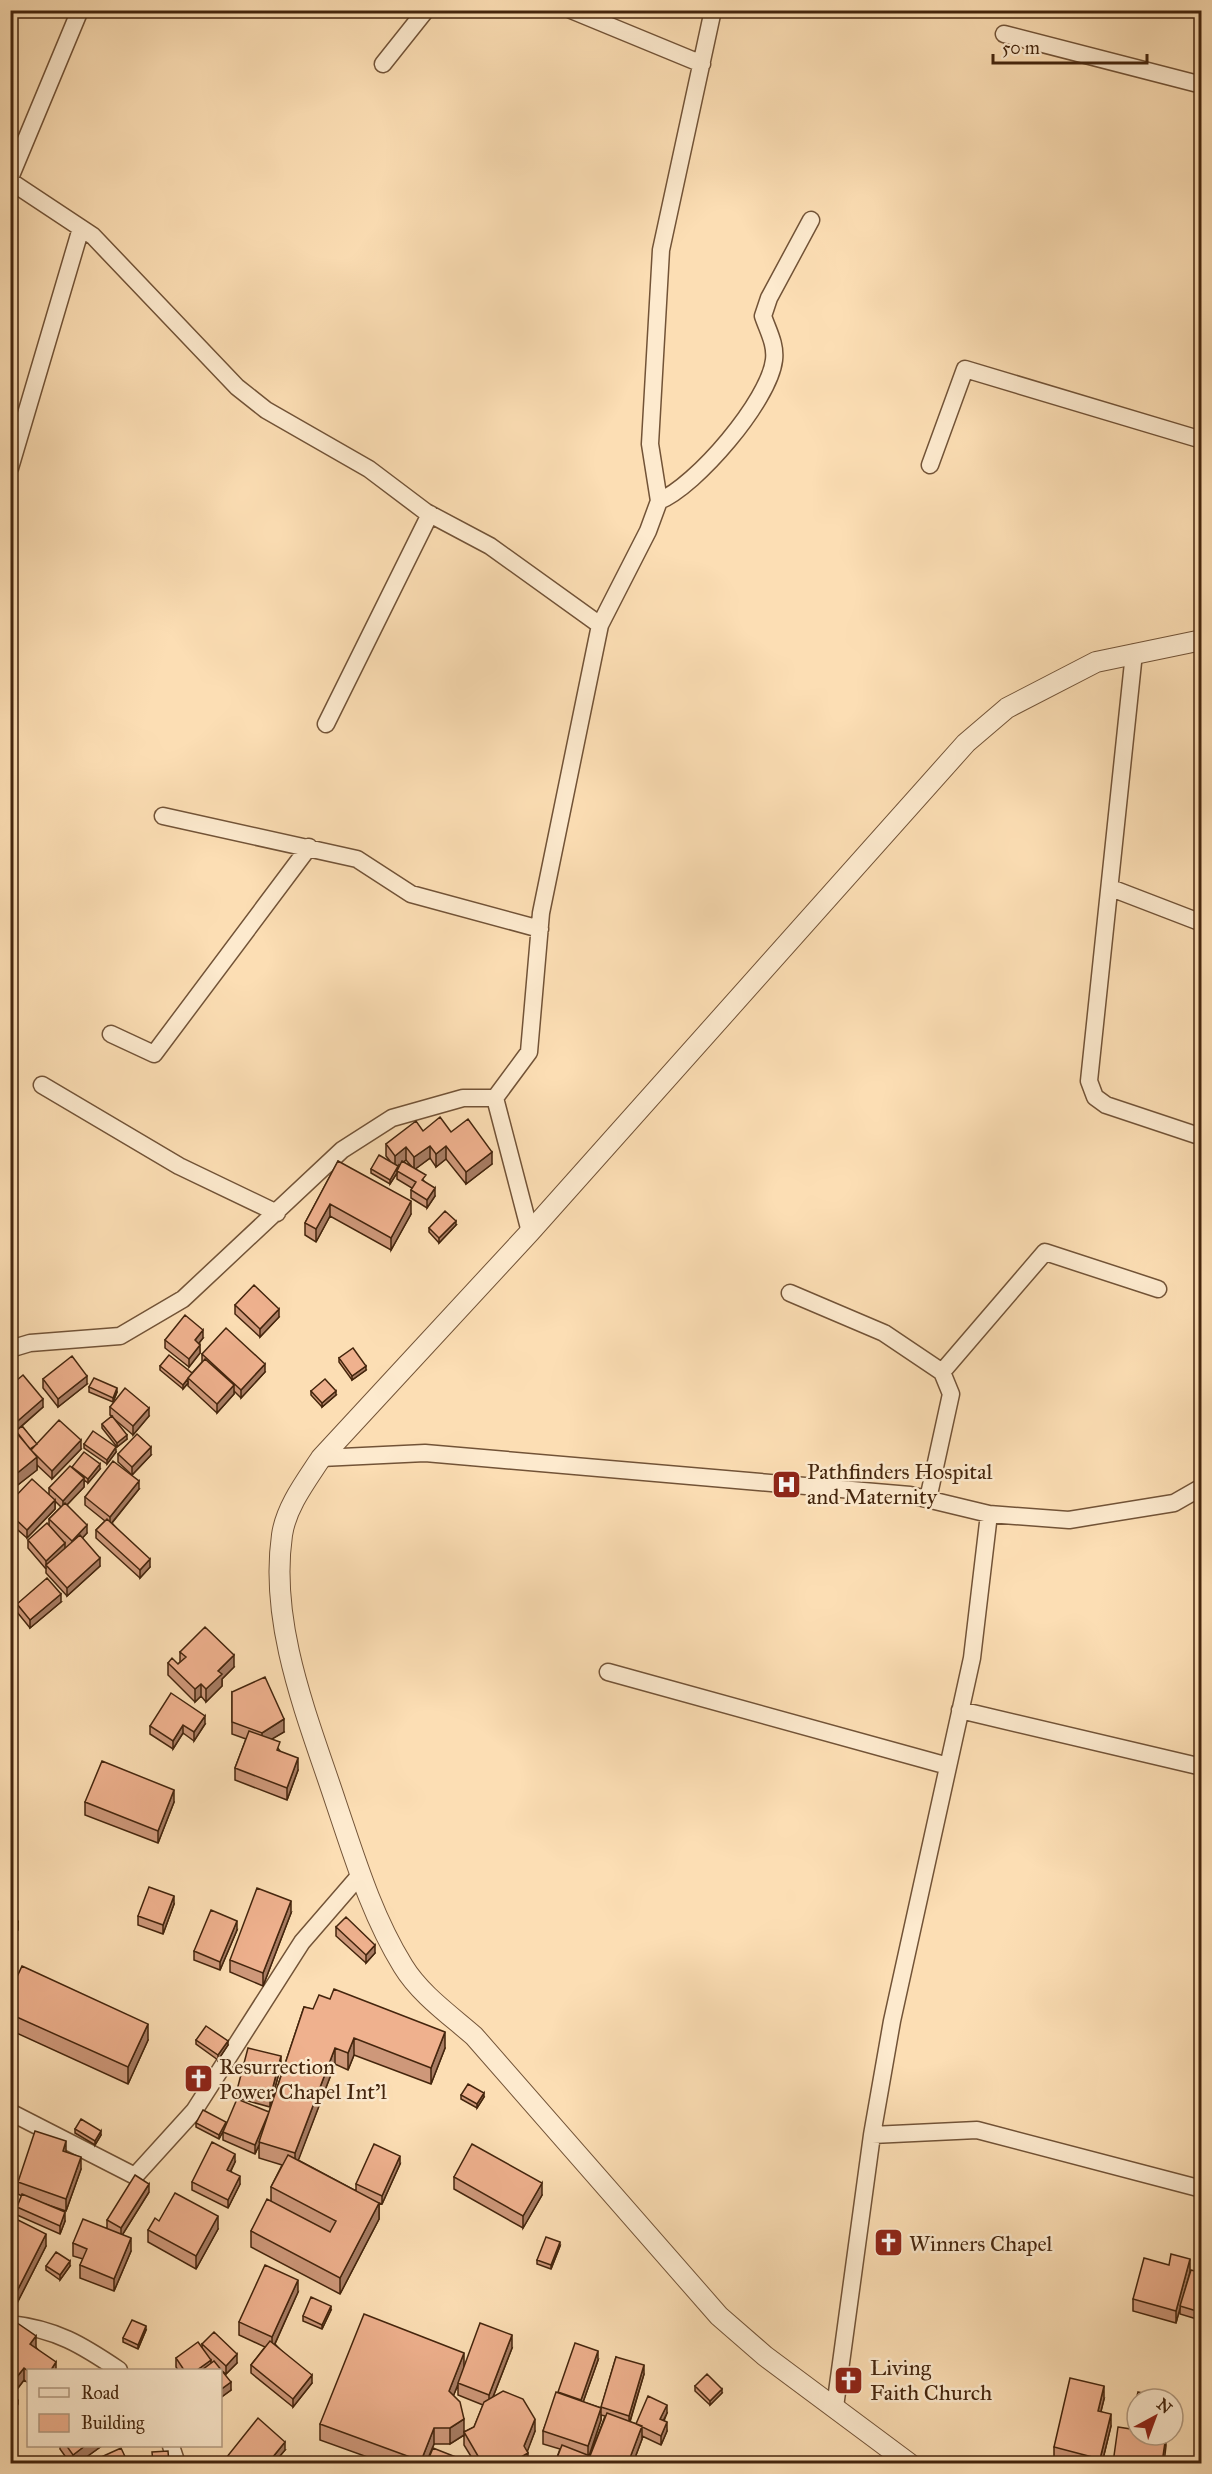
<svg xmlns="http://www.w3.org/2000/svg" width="1212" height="2474" font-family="'IM FELL Great Primer',serif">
	<rect width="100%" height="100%" fill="#fcdeb4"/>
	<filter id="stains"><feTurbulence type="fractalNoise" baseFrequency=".00333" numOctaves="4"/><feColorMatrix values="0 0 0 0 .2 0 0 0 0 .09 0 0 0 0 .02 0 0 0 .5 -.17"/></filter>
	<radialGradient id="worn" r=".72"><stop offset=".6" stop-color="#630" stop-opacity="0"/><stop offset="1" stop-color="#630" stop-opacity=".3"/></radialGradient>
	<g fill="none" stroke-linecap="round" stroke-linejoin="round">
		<defs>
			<path id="minor" d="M571,10L702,64
				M1004,34L1202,85
				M383,64L426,10
				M10,178L80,10
				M10,181L93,236L237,387L266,410L369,469L426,512L490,546L600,625L541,913L529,1052L495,1098
				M930,465L965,369L1202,440
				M10,468L81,228
				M659,501C696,486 769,401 774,360C776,344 768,331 763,316L769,298L811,220
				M600,625L648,531L659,501L650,444L661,250L713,10
				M1134,653L1089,1081L1095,1097L1106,1105L1202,1137
				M326,724L430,514
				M163,816L357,859L411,894L540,929
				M1111,888L1202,923
				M111,1034L154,1054L309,847
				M42,1085L179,1166L277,1213
				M790,1293L884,1333L942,1372L951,1394L928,1499
				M10,1349L30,1343L120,1336L183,1299L342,1150L392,1118L463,1098H495L530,1232
				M942,1372L1045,1252L1158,1289
				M321,1458L425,1453L910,1495L989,1514L1069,1520L1174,1503L1202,1487
				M608,1672L948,1766
				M960,1710L1202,1767
				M10,2112L135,2176L194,2111L302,1942L360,1875
				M872,2135L977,2130L1202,2189
				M10,2324C56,2329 82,2345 119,2370
				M835,2407L872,2135L892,2021L972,1658L989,1514
				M171,2446L177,2464"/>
			<path id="tertiary" d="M910,2464L765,2356L719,2316L474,2036C450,2015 420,1994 403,1966C372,1916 355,1859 336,1803C308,1718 269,1626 282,1535C286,1507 306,1481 321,1458L530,1232L966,743L1007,708L1096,662L1202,640"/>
		</defs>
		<use href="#minor" stroke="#725337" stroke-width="19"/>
		<use href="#tertiary" stroke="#725337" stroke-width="22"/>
		<use href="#minor" stroke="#fdeace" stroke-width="16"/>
		<use href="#tertiary" stroke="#fdeace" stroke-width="20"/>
	</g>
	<path fill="#ce987a" stroke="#44250d" stroke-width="1.5" fill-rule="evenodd" d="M423,1131L451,1132L492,1164L466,1184L446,1159L436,1167L430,1158L415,1169L435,1196L427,1208L411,1198V1190L412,1188L397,1179V1173L390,1184L371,1173V1169L390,1161L386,1156V1144ZM406,1160L412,1167L403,1162Z
		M338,1161L411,1214L391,1250L330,1216L316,1242L305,1235V1223Z
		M456,1225L439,1243L429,1232V1228Z
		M235,1305L279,1317L260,1337L235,1314Z
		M203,1338L199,1343L200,1353L189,1367L165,1348V1340Z
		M202,1354L265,1372L241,1398L234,1391V1394L217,1413L188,1386V1383L183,1389L160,1370V1366L192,1373L202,1362Z
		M339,1358L366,1370L352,1380L339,1362Z
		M43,1379L87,1384L58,1407L43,1388Z
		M10,1386L43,1407L22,1426L36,1444L81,1449L52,1479L37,1465V1470L10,1491Z
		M89,1387L117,1392L113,1402L89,1392Z
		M311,1391L336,1395L322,1407L311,1395Z
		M110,1407L149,1416L133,1435L112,1417L127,1439L117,1447L102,1428V1424L112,1416L110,1415Z
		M84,1444L116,1452L107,1464L84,1448Z
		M118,1454L151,1455L132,1475L118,1462Z
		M72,1467L100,1469L88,1483L84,1480V1487L67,1505L87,1533L82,1538L100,1566L67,1596L46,1573V1569L28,1548V1540L49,1526V1519L61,1507L55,1501V1509L27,1538L10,1523V1502L49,1495V1488Z
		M139,1489L112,1523L150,1567L140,1578L96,1538V1530L105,1521L85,1505V1497Z
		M61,1602L30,1628L17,1612V1604Z
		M180,1652L234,1667L222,1679V1686L206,1702L201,1696L195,1702L168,1675V1663L178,1664L180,1662Z
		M232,1692L284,1732L271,1739L280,1751L298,1770L287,1800L235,1780V1768L246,1739L232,1734Z
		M205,1724L194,1741L183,1733L173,1749L150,1734V1726Z
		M85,1802H174L158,1843L85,1815Z
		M174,1904L163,1934L138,1925V1916Z
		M291,1913L263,1986L230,1972V1960Z
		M336,1927L375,1953L366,1963L336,1936Z
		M237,1930L220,1970L194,1960V1951Z
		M10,1992L148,2040L128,2084L10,2030Z
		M304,2007L445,2048L431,2084L354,2055L348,2070L335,2064L298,2160L356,2191V2184L400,2164L382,2204L379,2203V2219L340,2294L251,2247V2231L271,2201V2187L282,2165L259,2158V2145L255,2154L223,2140V2132L224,2129L219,2139L196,2127V2123L226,2125L269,2112Z
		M196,2040L228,2045L218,2060L196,2044Z
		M281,2065L270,2107L237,2098V2090Z
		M461,2095L484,2097L477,2108L461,2099Z
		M75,2129L101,2135L95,2145L75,2133Z
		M66,2152L81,2169L66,2211L45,2204L65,2221L60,2234L17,2215V2207L22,2196L18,2194V2182Z
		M235,2162L231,2171L240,2184L228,2208L192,2190V2182Z
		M454,2177L542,2195L523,2228L454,2189Z
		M149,2192L122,2235L131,2251L114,2291L80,2278V2265L83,2259L73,2256V2243L107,2228V2220Z
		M10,2216L46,2246L12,2313L10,2312Z
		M218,2229L196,2269L148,2242V2230Z
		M560,2246L551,2269L537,2264V2260Z
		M1169,2265L1190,2272L1181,2302L1202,2273V2314L1200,2320L1180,2314V2307L1176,2323L1133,2311V2299Z
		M46,2266H70L60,2280L46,2270Z
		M298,2292L275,2344L312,2383L293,2407L251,2373V2365L265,2347L239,2335V2322Z
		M331,2310L322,2329L303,2321V2316Z
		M10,2318L56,2370H28V2383L24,2380L12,2396L10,2394Z
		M146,2330L138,2349L123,2342V2338Z
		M202,2344L237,2363L226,2374L222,2371L231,2390L220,2398V2370H178L176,2367V2358L202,2348Z
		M512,2348L493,2397L535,2431L527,2451L528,2463H475L464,2445V2435L450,2444H434L426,2463H384L320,2440V2424ZM458,2385V2395L483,2405L474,2427L464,2432L453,2396Z
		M616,2357L644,2374L630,2422L636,2424L667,2413L664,2421L667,2431L661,2445L642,2436V2439L633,2463H555L560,2449L543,2444V2431L558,2393L598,2360L583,2402L601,2408ZM601,2415L605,2416L590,2456H589L601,2420Z
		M695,2386L722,2393L710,2405L695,2391Z
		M1104,2399L1101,2411L1111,2426L1102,2463H1069L1054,2460V2447Z
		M1137,2399V2422L1133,2421V2413Z
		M60,2445H103L78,2463H70L60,2449Z
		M285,2450L274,2463H226V2458Z"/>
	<path fill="#a77c63" stroke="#44250d" stroke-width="1.5" d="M430,1146V1158L414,1170V1157Z
		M446,1146V1159L436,1167V1154Z
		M406,1147V1160L395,1168V1156Z
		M492,1152V1164L466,1184V1172Z
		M398,1166V1170L397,1171V1173L390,1184V1180Z
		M435,1188V1196L427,1208V1200Z
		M411,1201V1214L391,1250V1238Z
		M330,1204V1216L316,1242V1229Z
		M456,1221V1225L439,1243V1238Z
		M279,1309V1317L260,1337V1329Z
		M203,1330V1338L195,1348V1340Z
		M200,1345V1353L189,1367V1359Z
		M265,1364V1372L241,1398V1390Z
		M366,1366V1370L352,1380V1376Z
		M87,1376V1384L58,1407V1399Z
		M188,1379V1383L183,1389V1385Z
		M234,1385V1394L217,1413V1404Z
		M117,1388V1392L113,1402V1398Z
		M336,1391V1395L322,1407V1403Z
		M43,1399V1407L10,1436V1427Z
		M149,1408V1416L133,1435V1426Z
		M127,1435V1439L117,1447V1443Z
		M81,1440V1449L52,1479V1471Z
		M116,1447V1452L107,1464V1460Z
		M151,1447V1455L132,1475V1467Z
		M37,1457V1470L10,1491V1479Z
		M100,1464V1469L88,1483V1479Z
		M84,1478V1487L63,1509V1501Z
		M139,1481V1489L110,1525V1517Z
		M55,1500V1509L27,1538V1530Z
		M87,1525V1533L72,1549V1541Z
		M65,1543V1551L46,1565V1569V1561Z
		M100,1558V1566L67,1596V1588Z
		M150,1559V1567L140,1578V1570Z
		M61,1594V1602L30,1628V1620Z
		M234,1655V1667L222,1679V1686L206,1702V1689L218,1671Z
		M201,1684V1696L195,1702V1689Z
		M205,1716V1724L194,1741V1732Z
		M284,1719V1732L262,1745V1733Z
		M183,1725V1733L173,1749V1741Z
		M298,1758V1770L287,1800V1788Z
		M174,1790V1802L158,1843V1831Z
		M174,1896V1904L163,1934V1925Z
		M291,1901V1913L263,1986V1973Z
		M237,1921V1930L220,1970V1962Z
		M18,1922V1930L10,1940V1932Z
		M375,1945V1953L366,1963V1955Z
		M148,2024V2040L128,2084V2067Z
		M445,2032V2048L431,2084V2068Z
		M354,2038V2055L348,2070V2053Z
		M228,2041V2045L218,2060V2055Z
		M335,2048V2064L295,2169V2153Z
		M281,2056V2065L270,2107V2098Z
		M484,2093V2097L477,2108V2104Z
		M269,2112L259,2145L255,2154V2145Z
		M226,2122V2126L219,2139V2135Z
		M101,2131V2135L95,2145V2141Z
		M66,2141V2153L63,2151Z
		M235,2154V2162L227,2178V2170Z
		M400,2156V2164L382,2204V2196Z
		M81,2157V2169L66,2211V2199Z
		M240,2176V2184L228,2208V2200Z
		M542,2183V2195L523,2228V2216Z
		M149,2184V2192L121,2237V2228Z
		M379,2203V2219L340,2294V2278Z
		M65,2212V2221L60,2234V2226Z
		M218,2216V2229L196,2269V2256Z
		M46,2234V2246L12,2313V2301Z
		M131,2238V2251L114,2291V2279Z
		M560,2242V2246L551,2269V2265Z
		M1190,2259V2272L1176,2323V2311Z
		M70,2261V2266L60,2280V2275Z
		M298,2280V2292L272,2350V2337Z
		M331,2306V2310L322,2329V2325Z
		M1202,2306V2314L1200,2320V2312Z
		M146,2326V2330L138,2349V2345Z
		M512,2335V2348L489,2407V2395Z
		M36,2336V2349L30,2344Z
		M598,2351V2360L581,2408V2400Z
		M464,2353V2369L449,2407V2391Z
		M237,2354V2363L226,2374V2366Z
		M211,2360V2368L208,2370H197Z
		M56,2362V2370H51Z
		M644,2365V2374L629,2424V2416Z
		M24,2368V2380L12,2396V2383Z
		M312,2375V2383L293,2407V2399Z
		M231,2382V2390L220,2398V2390Z
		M1104,2386V2399L1098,2423V2411Z
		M722,2389V2393L710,2405V2401Z
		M18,2400V2404L10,2420V2416Z
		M667,2405V2413L660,2427V2419Z
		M601,2408V2420L588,2459V2446Z
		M1111,2414V2426L1102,2463H1100V2459Z
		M464,2419V2435L450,2444V2428Z
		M535,2419V2431L526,2455L528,2453V2463H511L524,2446Z
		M667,2422V2431L661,2445V2436Z
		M642,2426V2439L633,2463H628Z
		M434,2428V2444L426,2463H421V2461Z
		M1166,2435V2446L1164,2463H1162Z
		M285,2442V2450L274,2463H268Z
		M86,2445H103L78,2463H73V2455Z"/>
	<path fill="#efb18e" stroke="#44250d" stroke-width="1.5" d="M440,1117L451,1132L468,1119L492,1152L466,1172L446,1146L436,1154L430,1146L414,1157L406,1147L395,1156L386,1144L416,1121L423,1131Z
		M379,1155L398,1166L390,1180L371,1169Z
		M338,1161L411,1201L391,1238L330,1204L316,1229L305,1223Z
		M402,1161L426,1175L422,1180L435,1188L427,1200L411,1190L416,1182L397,1171Z
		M445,1211L456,1221L439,1238L429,1228Z
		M254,1285L279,1309L260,1329L235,1305Z
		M185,1315L203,1330L195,1340L200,1345L189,1359L165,1340Z
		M226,1328L265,1364L241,1390L202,1354Z
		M353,1348L366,1366L352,1376L339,1358Z
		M169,1355L192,1373L183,1385L160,1366Z
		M72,1356L87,1376L58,1399L43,1379Z
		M205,1359L234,1385L217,1404L188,1378Z
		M23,1375L43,1399L12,1426L10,1425V1386Z
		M94,1378L117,1388L113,1398L89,1387Z
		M325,1379L336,1391L322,1403L311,1391Z
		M125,1388L149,1408L133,1426L110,1407Z
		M112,1416L127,1435L117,1443L102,1424Z
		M59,1420L81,1440L52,1471L31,1450Z
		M10,1425L37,1457L10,1479Z
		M22,1426L37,1444L30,1449L16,1431Z
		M93,1431L116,1447L107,1460L84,1444Z
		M137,1434L151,1447L132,1467L118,1454Z
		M84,1452L100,1464L88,1479L72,1467Z
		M113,1461L139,1481L110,1517L85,1497Z
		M70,1466L84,1478L63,1501L49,1488Z
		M32,1479L55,1500L27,1530L10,1514V1502Z
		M65,1503L87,1525L72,1541L49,1519Z
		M107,1519L150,1559L140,1570L96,1530Z
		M47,1523L65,1543L46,1561L28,1540Z
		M80,1535L100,1558L67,1588L46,1565Z
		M47,1578L61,1594L30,1620L17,1604Z
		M205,1627L234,1655L218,1671L222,1674L206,1689L201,1684L195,1689L168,1663L172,1658L178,1664L186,1657L180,1652Z
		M265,1677L284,1719L262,1733L232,1722V1692Z
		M171,1693L205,1716L194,1732L183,1725L173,1741L150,1726Z
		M249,1731L280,1742L277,1750L298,1758L287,1788L235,1768Z
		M102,1761L174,1790L158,1831L85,1802Z
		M149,1887L174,1896L163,1925L138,1916Z
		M257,1888L291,1901L263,1973L230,1960Z
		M211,1910L237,1921L220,1962L194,1951Z
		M10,1916L18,1922L10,1932Z
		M346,1917L375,1945L366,1955L336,1927Z
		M22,1966L148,2024L128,2067L10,2014V1992Z
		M334,1989L445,2032L431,2068L354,2038L348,2053L335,2048L295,2153L259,2142L304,2007L313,2009L319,1995L330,1999Z
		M206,2026L228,2041L218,2055L196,2040Z
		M248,2048L281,2056L270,2098L237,2090Z
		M468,2084L484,2093L477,2104L461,2095Z
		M237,2099L269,2112L255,2145L223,2132Z
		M203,2110L226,2122L219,2135L196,2123Z
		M81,2119L101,2131L95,2141L75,2129Z
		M35,2131L66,2141L63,2151L81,2157L66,2199L18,2182Z
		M212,2142L235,2154L227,2170L240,2176L228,2200L192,2182Z
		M374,2144L400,2156L382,2196L356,2184Z
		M472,2144L542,2183L523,2216L454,2177Z
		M288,2155L379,2203L340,2278L251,2231L267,2199L330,2232L336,2221L271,2187Z
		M135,2175L149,2184L121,2228L107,2220Z
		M175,2193L218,2216L196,2256L148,2230L155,2218L159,2221Z
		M22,2194L65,2212L60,2226L17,2207Z
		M10,2216L46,2234L12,2301L10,2300Z
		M83,2219L131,2238L114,2279L80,2265L87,2249L73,2243Z
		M546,2237L560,2242L551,2265L537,2260Z
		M56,2252L70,2261L60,2275L46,2266Z
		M1171,2254L1190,2259L1176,2311L1133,2299L1144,2258L1169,2265Z
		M265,2265L298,2280L272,2337L239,2322Z
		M1191,2270L1202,2273V2306L1200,2312L1180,2306Z
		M311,2297L331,2306L322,2325L303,2316Z
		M364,2314L464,2353L449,2391L460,2402L464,2419L450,2428H434L421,2461L320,2424Z
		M10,2318L36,2336L30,2344L56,2362L51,2370L28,2371L24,2368L12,2383L10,2382Z
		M132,2320L146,2326L138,2345L123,2338Z
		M480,2323L512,2335L489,2395L458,2383Z
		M214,2332L237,2354L226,2366L202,2344Z
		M270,2341L312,2375L293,2399L251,2365Z
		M198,2342L211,2360L197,2370H184L176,2358Z
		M575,2343L598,2351L581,2400L558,2392Z
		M616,2357L644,2365L629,2416L601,2407Z
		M214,2361L231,2382L220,2390V2370H202Z
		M707,2374L722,2389L710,2401L695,2386Z
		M1070,2378L1104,2386L1098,2411L1111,2414L1100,2459L1054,2447Z
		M503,2391L523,2399L535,2419L524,2446L528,2453L511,2463H482L464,2432L474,2427L484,2402Z
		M556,2392L601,2408L588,2446L543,2431Z
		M1138,2392L1171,2399H1137V2413H1133Z
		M10,2396L18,2400L10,2416Z
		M648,2396L667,2405L660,2419L667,2422L661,2436L636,2424Z
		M607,2413L642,2426L628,2463H555L562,2445L590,2456Z
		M258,2418L285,2442L268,2463H233L226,2458Z
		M1118,2427L1137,2430V2435H1166L1162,2463H1113Z
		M1202,2443V2463H1197Z
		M10,2444L22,2463H10Z
		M66,2445H86L73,2455Z
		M121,2448L128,2463H88Z
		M433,2448L471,2463H427Z
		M168,2451L169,2463H153L152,2452Z"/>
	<defs>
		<symbol id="hospital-square" viewBox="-11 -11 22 22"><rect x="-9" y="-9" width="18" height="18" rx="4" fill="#8f2418" stroke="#fdeace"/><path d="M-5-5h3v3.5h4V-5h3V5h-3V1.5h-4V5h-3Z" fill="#fff"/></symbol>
		<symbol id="church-square" viewBox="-11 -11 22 22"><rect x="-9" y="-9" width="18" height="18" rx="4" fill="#8f2418" stroke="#fdeace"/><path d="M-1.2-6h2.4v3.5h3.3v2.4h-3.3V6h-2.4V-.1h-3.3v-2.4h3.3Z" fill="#fff"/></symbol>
	</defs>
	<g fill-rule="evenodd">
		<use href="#hospital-square" x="770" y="1468" width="33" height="33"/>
		<use href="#church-square" x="182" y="2062" width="33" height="33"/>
		<use href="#church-square" x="872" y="2226" width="33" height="33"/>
		<use href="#church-square" x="832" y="2364" width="33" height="33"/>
	</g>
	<g text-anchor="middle" stroke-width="5" stroke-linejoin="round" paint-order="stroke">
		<g font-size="22" fill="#44250d" stroke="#fdeace" text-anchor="start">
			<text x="807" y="1479">Pathfinders Hospital<tspan x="807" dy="25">and Maternity</tspan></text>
			<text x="219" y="2074">Resurrection<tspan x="219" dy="25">Power Chapel Int'l</tspan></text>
			<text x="909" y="2251">Winners Chapel</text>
			<text x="870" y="2375">Living<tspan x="870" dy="25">Faith Church</tspan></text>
		</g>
	</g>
	<rect width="1212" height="2474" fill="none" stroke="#fcdeb4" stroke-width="36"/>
	<rect x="12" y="12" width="1188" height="2450" fill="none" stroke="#44250d" stroke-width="3"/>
	<rect x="18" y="18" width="1176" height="2438" fill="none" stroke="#44250d" stroke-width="1.5"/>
	<rect x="27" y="2369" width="195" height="78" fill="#fdeace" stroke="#b39b81" stroke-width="1.5"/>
	<rect x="39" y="2388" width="30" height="9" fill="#fdeace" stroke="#b39b81" stroke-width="1.5"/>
	<text x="81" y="2399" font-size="18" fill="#44250d">Road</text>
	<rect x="39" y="2414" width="30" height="18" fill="#efb18e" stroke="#b39b81" stroke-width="1.5"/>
	<text x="81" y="2429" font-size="18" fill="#44250d">Building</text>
	<g transform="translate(1155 2417) rotate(41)"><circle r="28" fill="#fdeace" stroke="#b39b81" stroke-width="1.5"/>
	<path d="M0-4.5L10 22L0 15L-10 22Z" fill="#8f2418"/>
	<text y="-9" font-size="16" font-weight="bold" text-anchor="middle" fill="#44250d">N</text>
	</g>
	<path d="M993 54v9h154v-9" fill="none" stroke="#44250d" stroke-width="3"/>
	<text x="1002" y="54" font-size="18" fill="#44250d" stroke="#fdeace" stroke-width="4.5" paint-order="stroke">50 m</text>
	<rect width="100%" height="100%" filter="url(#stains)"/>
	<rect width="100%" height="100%" fill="url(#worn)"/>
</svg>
